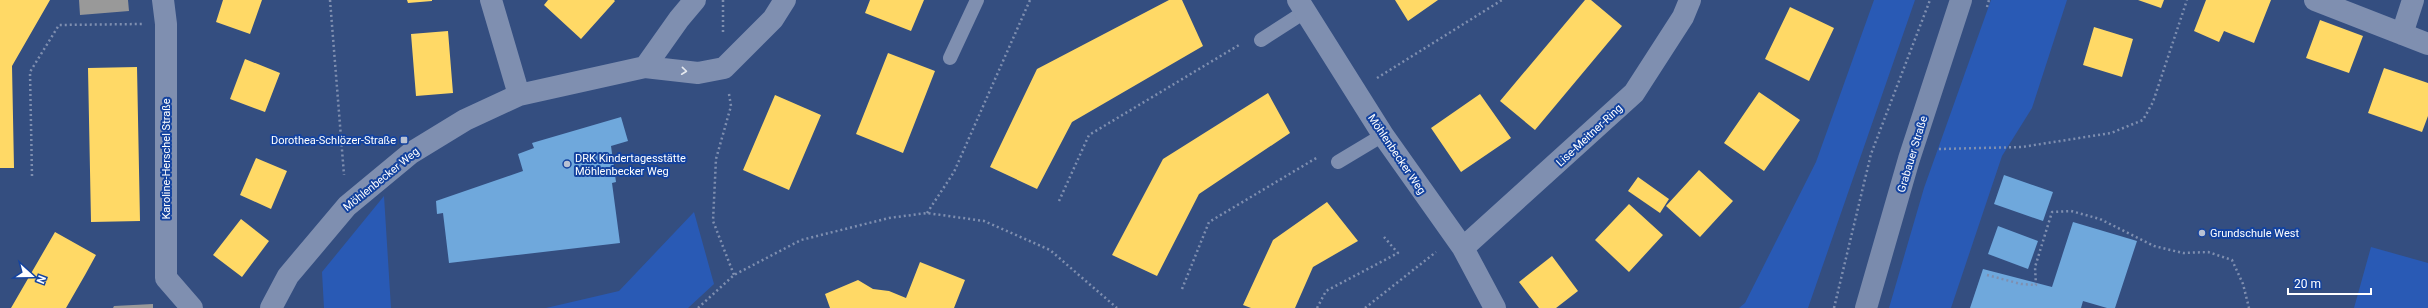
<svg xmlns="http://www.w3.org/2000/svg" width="2428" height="308" font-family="Roboto,sans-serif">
	<rect width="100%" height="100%" fill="#344e80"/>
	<path fill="#295ab5" d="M1874,0H1915L1808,308H1739L1745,303L1816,162Z
		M1991,0H2067L2032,108L2002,156L1951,308H1889L1924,188Z
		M384,196L391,308H324L322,272Z
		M694,212L714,284L688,308H546L619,291Z
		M2371,247L2428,263V308H2354Z"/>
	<path fill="#ffd966" d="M0,0H50L12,66L14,168H0Z
		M223,0H262L250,34L216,22Z
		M407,0H432V1L408,3Z
		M548,0H614L615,1L581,39L544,5Z
		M870,0H924L911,31L865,13Z
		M1169,0H1182L1203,46L1072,122L1037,189L990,167L1037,69Z
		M1395,0H1438L1408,21Z
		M1585,0H1591L1622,26L1535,130L1500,101Z
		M2138,0H2164L2161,8Z
		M2206,0H2271L2254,43L2224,31L2219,42L2194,31Z
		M1790,7L1834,28L1809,81L1765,59Z
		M2320,20L2363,36L2349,73L2306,58Z
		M2094,27L2133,39L2122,77L2083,65Z
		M448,31L453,93L416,96L411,34Z
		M888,53L935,71L903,153L856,134Z
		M245,59L280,73L265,112L230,99Z
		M137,67L140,221L91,222L88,68Z
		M2384,68L2428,83V116L2422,132L2368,113Z
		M1759,92L1800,120L1764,171L1724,143Z
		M1268,93L1290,133L1199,194L1157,276L1112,255L1163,159Z
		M1480,94L1511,138L1461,172L1431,128Z
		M775,95L821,115L789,190L743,170Z
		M256,158L287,171L271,209L240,195Z
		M1699,170L1733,201L1700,237L1666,206Z
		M1638,177L1669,199L1660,213L1628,191Z
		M1327,202L1358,241L1313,267L1295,308H1251L1243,305L1273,240Z
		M1629,204L1663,235L1629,272L1595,240Z
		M241,219L269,241L242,277L213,255Z
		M55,232L96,255L85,275L66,308H11Z
		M1552,256L1578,291L1556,308H1539L1519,282Z
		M920,262L965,280L954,308H830L825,294L858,280L873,289L889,291L906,298Z"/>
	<path fill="#6fa8dc" d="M621,117L628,141L611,146L616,182L612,183L620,243L449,263L443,213L437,214L436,201L523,171L518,154L534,148L532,143Z
		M2004,175L2053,192L2043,221L1994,204Z
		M2073,222L2137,241L2115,308H2107L2083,301L2081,308H1970L1983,269L2052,287Z
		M1998,226L2038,241L2028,269L1988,254Z"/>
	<path fill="#999" d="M79,0H128L129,11L80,15Z
		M153,304V308H113L114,306Z"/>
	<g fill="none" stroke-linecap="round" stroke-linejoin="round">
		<path stroke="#7f8fb0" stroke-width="2.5" stroke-dasharray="2 3" stroke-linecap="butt" d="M330,0L344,175
			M723,0V33
			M1987,7L1989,0
			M1377,78L1502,0
			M729,94L731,106L716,159L713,221L734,275
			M1939,149L2022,147L2111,133L2143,120L2153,102L2187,0
			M32,176L30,72L59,25L142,24
			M1059,201L1089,135L1239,45
			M927,213L954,172L1030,0
			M1987,275L2021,284L2036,285L2035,267L2052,212L2071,211L2100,219L2154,246L2183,253L2208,252L2232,260L2243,284L2249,308
			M1182,289L1209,222L1318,157
			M698,308L734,275L801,240L889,218L927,213L984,221L1050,250L1117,308
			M1317,308L1326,291L1398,253L1384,237
			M1365,308L1436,252
			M1834,308L1871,154L1930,0"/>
		<path stroke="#7f8fb0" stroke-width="14" d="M1261,40L1306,11
			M950,58L977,0
			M1338,162L1383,135"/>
		<path stroke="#7f8fb0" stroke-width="22" d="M163,0L166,24V278L192,308
			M491,0L519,95
			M1298,0L1383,135L1463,248L1495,308
			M2315,0L2428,44
			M2402,34L2413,0
			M645,67L679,19L695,0
			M1463,248L1634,93L1683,17L1690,0
			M271,308L288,276L347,206L411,153L465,120L519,95L645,67L698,73L724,68L773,19L785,0"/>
		<path stroke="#7a8bad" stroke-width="22" d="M1866,308L1909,159L1961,0"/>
	</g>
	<defs><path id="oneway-chevron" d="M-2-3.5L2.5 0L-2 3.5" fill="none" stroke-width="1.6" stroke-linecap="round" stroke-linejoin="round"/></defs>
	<use stroke="#e5e9ef" href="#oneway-chevron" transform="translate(684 71) rotate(6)"/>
	<g fill="#b8c1d3" stroke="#14439f" stroke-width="1.5">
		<rect x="400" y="136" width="8" height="8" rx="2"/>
		<circle cx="567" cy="164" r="4"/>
		<circle cx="2202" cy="233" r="4"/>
	</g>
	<g text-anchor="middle" stroke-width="4" stroke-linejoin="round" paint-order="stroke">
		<g font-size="11" fill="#fff" stroke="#14439f">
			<text transform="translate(1589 135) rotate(-43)" y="4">Lise-Meitner-Ring</text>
			<text transform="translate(1397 154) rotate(56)" y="4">Möhlenbecker Weg</text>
			<text transform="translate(1912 154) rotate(-73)" y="4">Grabauer Straße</text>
			<text transform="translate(166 159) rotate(-90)" y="4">Karoline-Herschel Straße</text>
			<text transform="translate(381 179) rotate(-39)" y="4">Möhlenbecker Weg</text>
		</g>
		<g font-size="11" fill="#fff" stroke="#14439f" text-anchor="start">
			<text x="396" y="144" text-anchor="end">Dorothea-Schlözer-Straße</text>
			<text x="575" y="162">DRK Kindertagesstätte<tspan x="575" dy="13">Möhlenbecker Weg</tspan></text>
			<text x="2210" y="237">Grundschule West</text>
		</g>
	</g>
	<g transform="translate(32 276) rotate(111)" stroke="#14439f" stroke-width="3" paint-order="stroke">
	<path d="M0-3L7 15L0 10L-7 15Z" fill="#ffffff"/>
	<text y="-6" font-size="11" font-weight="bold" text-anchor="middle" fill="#ffffff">N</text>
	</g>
	<path d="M2288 288v6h83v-6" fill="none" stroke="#ffffff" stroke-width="2"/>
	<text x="2294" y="288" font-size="12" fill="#ffffff" stroke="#14439f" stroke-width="3" paint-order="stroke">20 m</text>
</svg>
